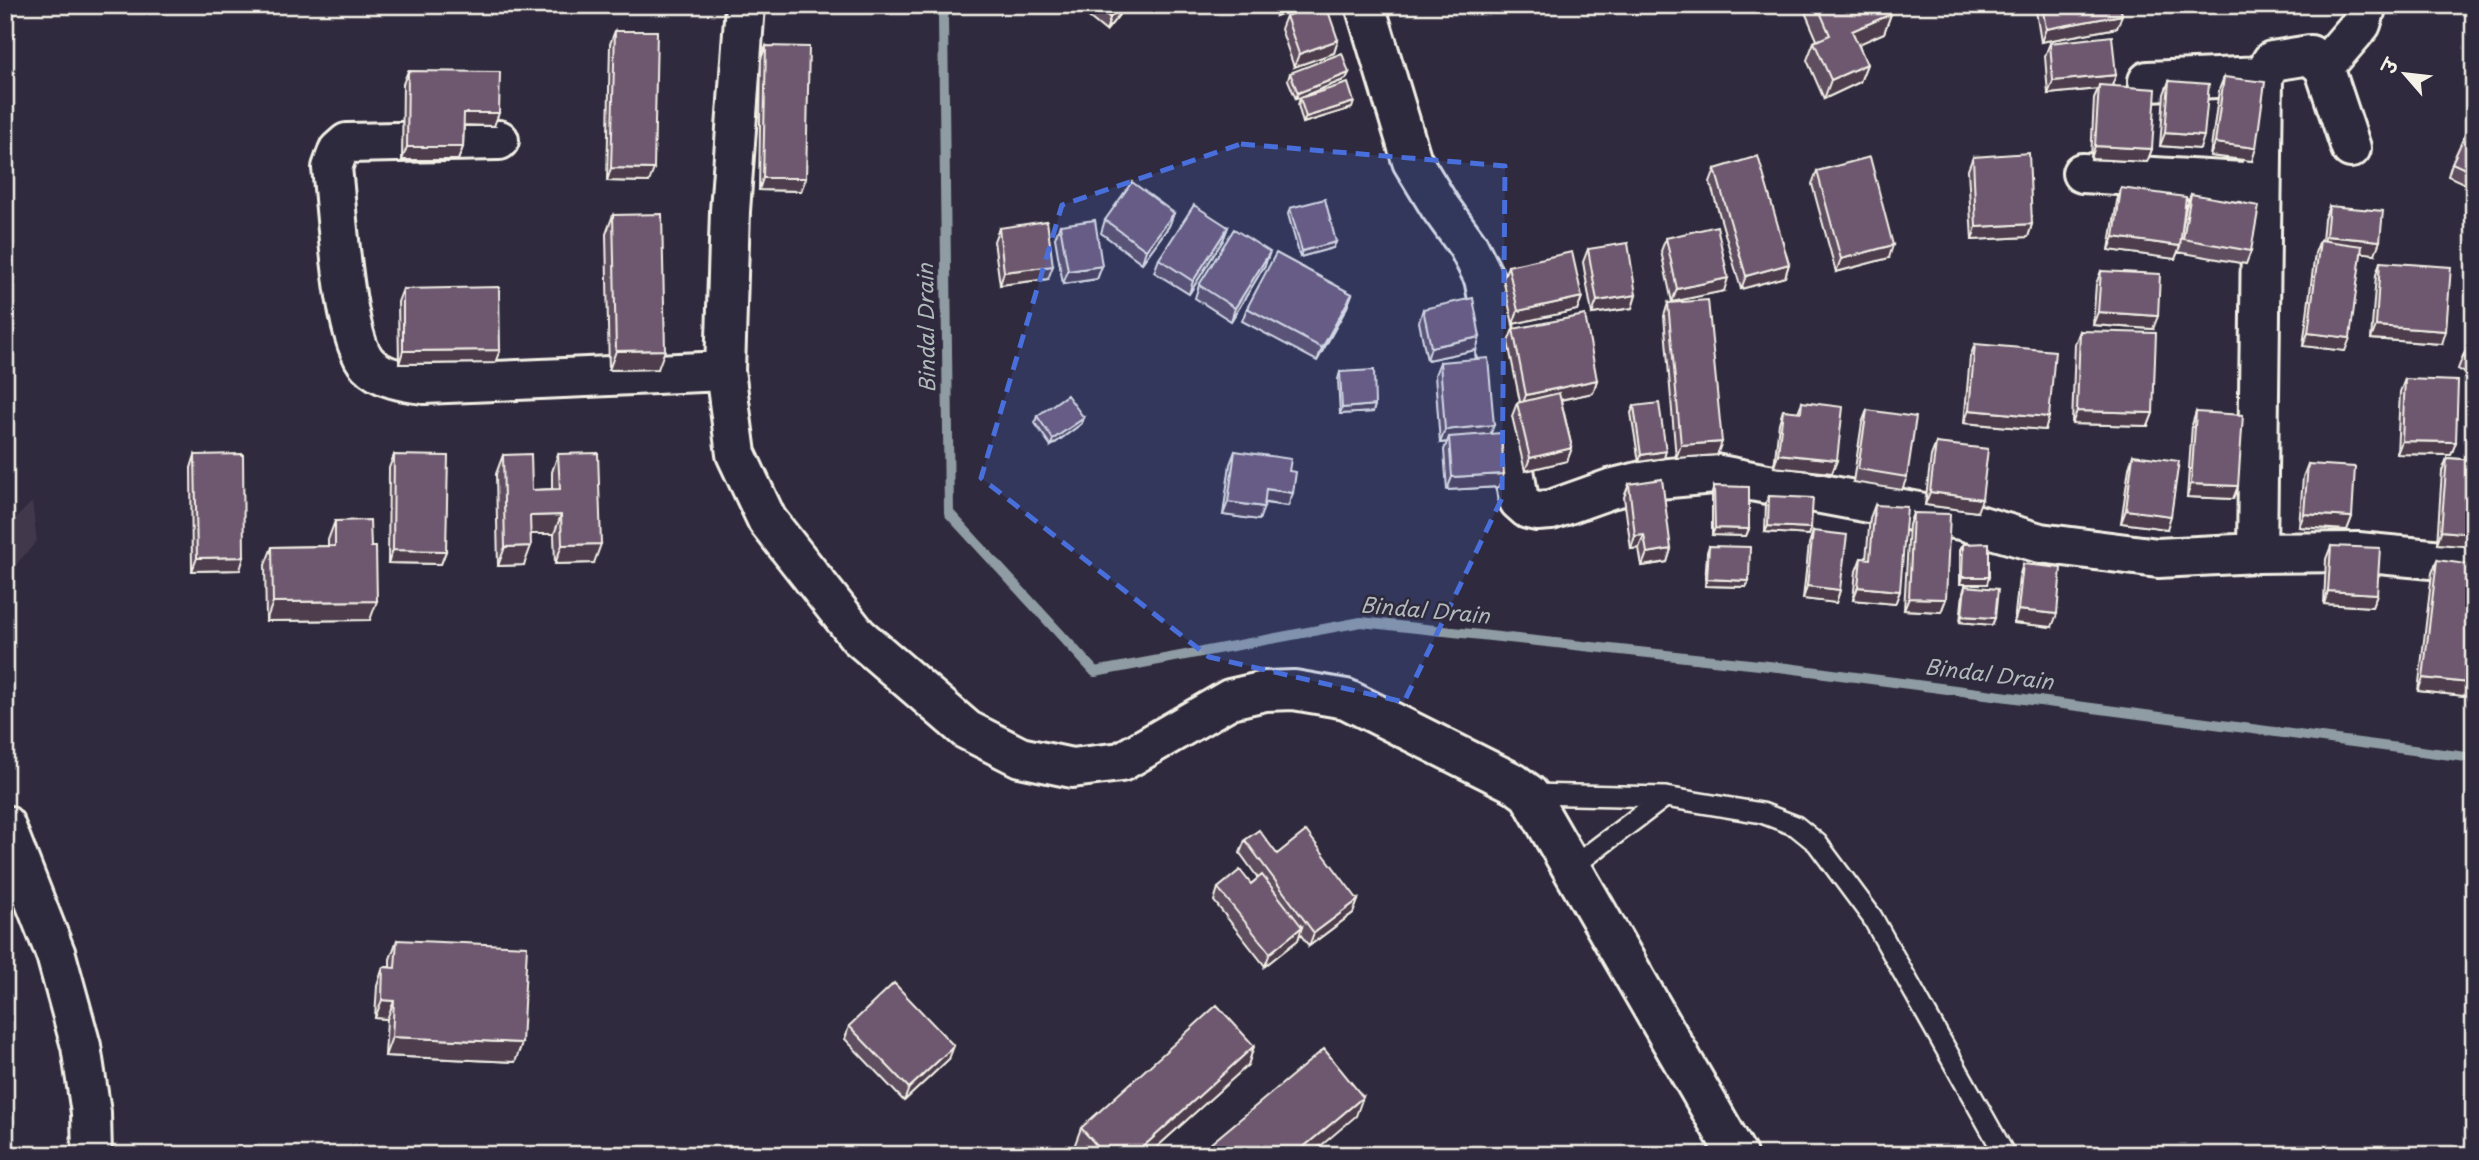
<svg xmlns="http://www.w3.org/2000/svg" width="2479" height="1160" font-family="'Playpen Sans','Playpen Sans Deva',sans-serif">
	<rect width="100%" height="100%" fill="#2f2a3d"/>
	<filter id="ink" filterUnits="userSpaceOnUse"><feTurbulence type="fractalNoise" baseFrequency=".0143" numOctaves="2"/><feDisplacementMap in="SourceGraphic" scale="14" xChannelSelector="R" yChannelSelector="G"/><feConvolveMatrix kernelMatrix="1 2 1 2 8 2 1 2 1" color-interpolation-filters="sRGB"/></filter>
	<g filter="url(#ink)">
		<path fill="#42384c" d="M32,502L37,541L5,577V529Z"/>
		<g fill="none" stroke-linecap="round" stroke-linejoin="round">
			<path stroke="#8f9ca3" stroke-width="10" d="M947,5L943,17L949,513L1095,672L1361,622L1787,668L2474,758"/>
			<defs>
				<path id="lane" d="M1529,794L1665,797L1762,813L1796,826L1817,843L1872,917L2005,1155
					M1572,867L1665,797"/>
				<path id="street" d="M745,5L730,211L725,371L736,454L767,520L858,636L967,730L1020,757L1072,768L1121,762L1230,699L1265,691L1294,690L1346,699L1514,783L1529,794L1737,1155
					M1365,5L1412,161L1440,207L1468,246L1484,278L1493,324L1498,369L1519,501L1528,509L1537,511L1551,510L1610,489L1647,480L1714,474L1961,520L2040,543L2158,558L2257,553L2358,552L2474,563
					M2324,67L2361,24L2367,5
					M2148,81L2263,76
					M499,140L347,143L338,151L332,168C337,208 343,339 368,364C381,378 406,382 424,384L725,371
					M2082,173L2261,183
					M2257,553L2263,76L2272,61L2310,55L2324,67L2351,148
					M5,825L56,955L81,1046L91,1113L92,1155"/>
			</defs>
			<use href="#lane" stroke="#f4f1e8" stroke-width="24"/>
			<use href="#street" stroke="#f4f1e8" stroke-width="44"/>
			<use href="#lane" stroke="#2f2a3d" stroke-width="19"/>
			<use href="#street" stroke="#2f2a3d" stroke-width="38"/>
		</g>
		<path fill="#5f4d60" stroke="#f4f1e8" stroke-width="2" d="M1074,5H1127L1106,31Z
			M1272,5H1303L1276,16Z
			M1802,5H1887L1891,14L1884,33L1858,44L1867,64L1860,82L1824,99L1807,60L1814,42L1817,40Z
			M2035,5H2120L2117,28L2041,42Z
			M1286,16L1338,40L1334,53L1294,67L1281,29Z
			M615,31L649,182L607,181L610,44Z
			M2050,43L2116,75L2112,86L2152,149L2147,162L2091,159L2094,98L2098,89L2048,94L2045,56Z
			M766,46L806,178L801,191L759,190L761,59Z
			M408,71L494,126H464L463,147L458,160H402L403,84Z
			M1290,73L1346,79L1296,99L1288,80Z
			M2224,77L2252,161L2210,156L2219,90Z
			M2169,81L2200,149L2160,146L2164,94Z
			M1300,98L1352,108L1303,123L1298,105Z
			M2474,131V188L2448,176L2452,163Z
			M1973,157L2032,224L2028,237L1972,240L1968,170Z
			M1715,169L1789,264L1785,277L1741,289L1710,182Z
			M1817,171L1889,258L1836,272L1812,184Z
			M2121,188L2181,234L2186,207L2191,194L2251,251L2246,264L2178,252L2179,249L2175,259L2109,250L2117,201Z
			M2329,206L2375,254L2361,252L2345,351L2303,346L2315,253L2320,240L2322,241L2324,219Z
			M1290,208L1336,242L1333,248L1300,257L1288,214Z
			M1174,213L1169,226L1142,263L1101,233L1105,220Z
			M613,215L658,369L609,370L606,234Z
			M1060,225L1102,266L1097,279L1063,284L1055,238Z
			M1228,227L1223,240L1189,294L1154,272L1159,259Z
			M999,228L1048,279L1000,285L994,241Z
			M1666,238L1724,291L1672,302L1661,251Z
			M1588,249L1636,295L1632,308L1592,314L1583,262Z
			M2380,262L2442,344L2371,339L2376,275Z
			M1265,265L1231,321L1195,298L1199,285Z
			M1508,266L1582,297L1577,310L1513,324L1503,279Z
			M2101,271L2153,329L2093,325L2096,284Z
			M403,289L495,363L399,364L398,302Z
			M1352,294L1347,307L1317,361L1242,321L1247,308Z
			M1668,303L1717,455L1676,458L1664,316Z
			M1423,309L1476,350L1427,360L1419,322Z
			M1513,329L1597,380L1593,393L1561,400L1572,448L1567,461L1525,471L1512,416L1517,403L1520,402L1508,342Z
			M2080,331L2153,413L2148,426L2072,424L2075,344Z
			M2474,337V378L2458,369L2463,356Z
			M1975,344L2049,417L2045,430L1964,423L1970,357Z
			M1440,362L1491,434L1499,487L1447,490L1444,450L1447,442L1440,443L1435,375Z
			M1340,372L1375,405L1373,412L1340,414L1338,379Z
			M2405,379L2456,442L2451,455L2397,454L2400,392Z
			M1802,402L1837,460L1832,473L1774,467L1779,423L1783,410L1798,412Z
			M1634,406L1664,458L1639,462L1631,413Z
			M1867,410L1907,477L1902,490L1853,482L1862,423Z
			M2196,412L2233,499L2187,497L2192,425Z
			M1037,416L1081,424L1051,446L1035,423Z
			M1936,443L1977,512L1925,505L1931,456Z
			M1235,451L1289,471L1288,506L1264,503L1259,520L1223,515L1230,464Z
			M558,454L594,563L555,564L554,534H531L524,565L498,566L496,474L503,455L532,490L552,489V472Z
			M195,455L240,570L192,571L191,468Z
			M394,455L446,551L441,564L388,563L389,468Z
			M2133,455L2167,529L2121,523L2129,468Z
			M2447,458L2474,460L2437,544L2442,471Z
			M2308,464L2352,517L2347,530L2299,527L2303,477Z
			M1629,484L1671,549L1667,562L1642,566L1639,548L1631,549L1624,497Z
			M1714,486L1749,529L1746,536L1712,535V493Z
			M1769,496L1811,528L1809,535L1765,532L1766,502Z
			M1875,505L1900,591L1895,604L1853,600L1856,571L1861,558L1866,559L1870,518Z
			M1913,513L1946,599L1941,612L1904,610L1909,525Z
			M335,521L371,547L370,620L266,621L265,565L272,547L328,546V540Z
			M1813,531L1840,590L1836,603L1803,599L1809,544Z
			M1963,544L1987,584H1960V550Z
			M1709,546L1749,581L1746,587L1705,586L1707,552Z
			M2331,546L2377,594L2372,607L2324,604L2326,559Z
			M2437,560L2469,683L2464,696L2418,691L2432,573Z
			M2023,564L2052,627L2014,623L2019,577Z
			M1965,586L1995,618L1992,625L1960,622L1963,593Z
			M1245,840L1277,854L1358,900L1353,913L1309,946L1300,934L1298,940L1265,966L1214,901L1218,888L1251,884L1258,878L1240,853Z
			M397,940L522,1043L515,1062L385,1056L387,1019L375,1018L377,986L383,967H390V959Z
			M849,1026L949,1059L904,1101L845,1039Z
			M1254,1046L1248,1065L1148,1155H1082L1074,1147L1081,1128Z"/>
		<path fill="#4d3e4e" stroke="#f4f1e8" stroke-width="2" d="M1121,5H1127L1106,31L1110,18Z
			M1280,5H1303L1276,16Z
			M1891,14L1884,33L1846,50L1852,31Z
			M2122,15L2117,28L2041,42L2046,29Z
			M1338,40L1334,53L1294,67L1299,54Z
			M1867,64L1860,82L1824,99L1831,80Z
			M1349,73L1346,79L1296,99L1298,93Z
			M2116,75L2111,88L2099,85L2098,89L2048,94L2053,81Z
			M1354,102L1352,108L1303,123L1306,117Z
			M464,113H499L494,126L459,125Z
			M2165,133L2204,136L2200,149L2160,146Z
			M2215,143L2256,148L2252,161L2210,156Z
			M2095,146L2152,149L2147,162L2091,159Z
			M407,147H463L458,160H402Z
			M611,168L654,169L649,182L607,181Z
			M763,178H806L801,191L759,190Z
			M1174,213L1169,226L1142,263L1146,250Z
			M2032,224L2028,237L1972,240L1976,227Z
			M1228,227L1223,240L1189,294L1193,281Z
			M2326,236L2380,241L2375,254L2321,248Z
			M2114,237L2180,246L2175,259L2109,250Z
			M1336,242L1333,248L1300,257L1302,251Z
			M1893,245L1889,258L1836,272L1841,259Z
			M1270,252L1265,265L1231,321L1235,308Z
			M1789,264L1785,277L1741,289L1746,276Z
			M1053,266L1048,279L1000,285L1004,272Z
			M1102,266L1097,279L1063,284L1068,271Z
			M1728,278L1724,291L1672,302L1677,289Z
			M1352,294L1347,307L1317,361L1322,348Z
			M1636,295L1632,308L1592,314L1597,301Z
			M1582,297L1577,310L1513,324L1518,311Z
			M2098,312L2158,316L2153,329L2093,325Z
			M2376,326L2446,331L2442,344L2371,339Z
			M2308,333L2350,338L2345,351L2303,346Z
			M1480,337L1476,350L1427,360L1431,347Z
			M500,350L495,363L399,364L403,351Z
			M665,350L658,369L609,370L616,351Z
			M1597,380L1593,393L1521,408L1526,395Z
			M1375,405L1373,412L1340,414L1342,408Z
			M1969,410L2049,417L2045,430L1964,423Z
			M2077,411L2153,413L2148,426L2072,424Z
			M1084,418L1081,424L1051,446L1053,439Z
			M1494,425L1489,438L1449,437L1447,442L1440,443L1445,430Z
			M2402,441L2456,442L2451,455L2397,454Z
			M1722,442L1717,455L1676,458L1681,445Z
			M1572,448L1567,461L1525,471L1530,458Z
			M1666,451L1664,458L1639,462L1641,455Z
			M1778,454L1837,460L1832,473L1774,467Z
			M1504,474L1499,487L1447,490L1452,477Z
			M2191,484L2238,486L2233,499L2187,497Z
			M1266,489L1293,493L1288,506L1261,502Z
			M1930,492L1982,499L1977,512L1925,505Z
			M1228,502L1264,507L1259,520L1223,515Z
			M2126,510L2171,516L2167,529L2121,523Z
			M2304,514L2352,517L2347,530L2299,527Z
			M561,515L554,534H524L530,516Z
			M1768,526L1811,528L1809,535L1765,532Z
			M1715,528L1749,529L1746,536L1712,535Z
			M2441,531L2474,534V547L2437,544Z
			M1644,535L1639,548L1631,549L1635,536Z
			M601,544L594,563L555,564L562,545Z
			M531,546L524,565L498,566L505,547Z
			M1671,549L1667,562L1642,566L1647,553Z
			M393,550L446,551L441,564L388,563Z
			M244,557L240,570L192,571L197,558Z
			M1962,577H1989L1987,584H1960Z
			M1707,579L1749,581L1746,587L1705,586Z
			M1807,586L1840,590L1836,603L1803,599Z
			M1858,587L1900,591L1895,604L1853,600Z
			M2328,591L2377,594L2372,607L2324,604Z
			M1909,598L1946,599L1941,612L1904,610Z
			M377,601L370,620L266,621L273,602Z
			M2018,610L2057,614L2052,627L2014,623Z
			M1962,616L1995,618L1992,625L1960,622Z
			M2423,678L2469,683L2464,696L2418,691Z
			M1358,900L1353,913L1309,946L1314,933Z
			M1302,927L1298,940L1265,966L1270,953Z
			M382,1000L394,1001L387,1019L375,1018Z
			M392,1037L522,1043L515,1062L385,1056Z
			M954,1046L949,1059L904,1101L909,1088Z
			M1254,1046L1248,1065L1148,1155H1134Z
			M1363,1097L1356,1116L1310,1155H1294Z"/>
		<path fill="#6e5970" stroke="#f4f1e8" stroke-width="2" d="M1095,5H1121L1110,18Z
			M1315,5H1326L1338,40L1299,54L1286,16Z
			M1817,5H1887L1891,14L1852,31L1867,64L1831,80L1814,42L1830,35Z
			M2042,5H2120L2122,15L2046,29Z
			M615,31H657L654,169L611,168Z
			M2112,36L2116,75L2053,81L2050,43Z
			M766,46L809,47L806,178H763Z
			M1342,53L1349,73L1298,93L1290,73Z
			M408,71L500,72L499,113H464L463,147H407Z
			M2224,77L2265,82L2256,148L2215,143Z
			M2169,81L2209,84L2204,136L2165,133Z
			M1348,83L1354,102L1306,117L1300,98Z
			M2099,85L2156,89L2152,149L2095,146Z
			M2468,128L2474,131V173L2452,163Z
			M2029,153L2032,224L1976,227L1973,157Z
			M1758,156L1789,264L1746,276L1715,169Z
			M1870,157L1893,245L1841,259L1817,171Z
			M1132,182L1174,213L1146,250L1105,220Z
			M2121,188L2186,197L2180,246L2114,237Z
			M2191,194L2259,206L2251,251L2183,239Z
			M1325,199L1336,242L1302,251L1290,208Z
			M1194,205L1228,227L1193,281L1159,259Z
			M2329,206L2383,211L2380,241L2326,236Z
			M662,214L665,350L616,351L613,215Z
			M1095,220L1102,266L1068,271L1060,225Z
			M1047,221L1053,266L1004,272L999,228Z
			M1717,226L1728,278L1677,289L1666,238Z
			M1234,229L1270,252L1235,308L1199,285Z
			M2320,240L2362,246L2350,338L2308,333Z
			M1628,243L1636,295L1597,301L1588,249Z
			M1572,252L1582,297L1518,311L1508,266Z
			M1276,253L1352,294L1322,348L1247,308Z
			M2380,262L2451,267L2446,331L2376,326Z
			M2101,271L2160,274L2158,316L2098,312Z
			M499,287L500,350L403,351V289Z
			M1473,298L1480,337L1431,347L1423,309Z
			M1708,300L1722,442L1681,445L1668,303Z
			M1585,315L1597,380L1526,395L1513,329Z
			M2080,331L2156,333L2153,413L2077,411Z
			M2474,337V363L2463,356Z
			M1975,344L2055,351L2049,417L1969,410Z
			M1488,358L1494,425L1445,430L1440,362Z
			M1374,370L1375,405L1342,408L1340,372Z
			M2405,379L2458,381L2456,442L2402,441Z
			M1559,393L1572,448L1530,458L1517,403Z
			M1067,395L1084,418L1053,439L1037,416Z
			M1802,402L1843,407L1837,460L1778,454L1783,410L1801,412Z
			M1659,403L1666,451L1641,455L1634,406Z
			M1867,410L1916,417L1907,477L1858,469Z
			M2196,412L2243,415L2238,486L2191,484Z
			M1501,433L1504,474L1452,477L1449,437Z
			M1936,443L1988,449L1982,499L1930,492Z
			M1235,451L1291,459L1289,471L1296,472L1293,493L1266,489L1264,507L1228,502Z
			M598,453L601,544L562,545L561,515L530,516L531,546L505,547L503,455L531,454L532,490L560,489L558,454Z
			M243,454L244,557L197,558L195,455Z
			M394,455L448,456L446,551L393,550Z
			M2133,455L2179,461L2171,516L2126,510Z
			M2447,458L2474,460V534L2441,531Z
			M2308,464L2355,467L2352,517L2304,514Z
			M1662,479L1671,549L1647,553L1644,535L1635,536L1629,484Z
			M1714,486L1749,487V529L1715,528Z
			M1769,496L1813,498L1811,528L1768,526Z
			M1875,505L1907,507L1900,591L1858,587L1861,558L1870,559Z
			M1913,513L1950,514L1946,599L1909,598Z
			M370,520L371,547H376L377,601L273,602L272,547L335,546V521Z
			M1813,531L1847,535L1840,590L1807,586Z
			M1989,543V577H1962L1963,544Z
			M1709,546L1750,547L1749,581L1707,579Z
			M2331,546L2380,548L2377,594L2328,591Z
			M2437,560L2474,565V645L2469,683L2423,678Z
			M2023,564L2061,568L2057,614L2018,610Z
			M1965,586L1998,589L1995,618L1962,616Z
			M1259,830L1277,854L1306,831L1358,900L1314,933L1245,840Z
			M1240,870L1251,884L1262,875L1302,927L1270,953L1218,888Z
			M397,940L527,946L522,1043L392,1037L394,1001L382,1000L383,967L395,968Z
			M894,983L954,1046L909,1088L849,1026Z
			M1217,1005L1254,1046L1134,1155H1105L1081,1128Z
			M1324,1049L1363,1097L1294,1155H1197Z"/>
	</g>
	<path fill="#486fdb" fill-opacity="0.2" stroke="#486fdb" stroke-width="5" stroke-dasharray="14 9" stroke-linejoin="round" d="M1241,144L1505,166L1502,498L1404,702L1209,657L981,478L1062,205Z"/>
	<g text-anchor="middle" stroke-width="5" stroke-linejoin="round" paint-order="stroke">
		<g font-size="21" font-style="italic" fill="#b0b9ba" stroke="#2f2a3d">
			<text transform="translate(927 328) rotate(-91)" y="7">Bindal Drain</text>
			<text transform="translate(1425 611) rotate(5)" y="7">Bindal Drain</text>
			<text transform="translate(1989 675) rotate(7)" y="7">Bindal Drain</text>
		</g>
	</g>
	<rect width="2479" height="1160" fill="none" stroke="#2f2a3d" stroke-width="28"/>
	<rect x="14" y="14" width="2451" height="1132" fill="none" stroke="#f4f1e8" stroke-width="2.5" filter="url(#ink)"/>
	<g transform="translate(2405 74) rotate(298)" stroke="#2f2a3d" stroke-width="5" paint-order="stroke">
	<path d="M0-5L12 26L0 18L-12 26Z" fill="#f4f1e8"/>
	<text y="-10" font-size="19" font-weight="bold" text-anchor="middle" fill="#f4f1e8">उ</text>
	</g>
</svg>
